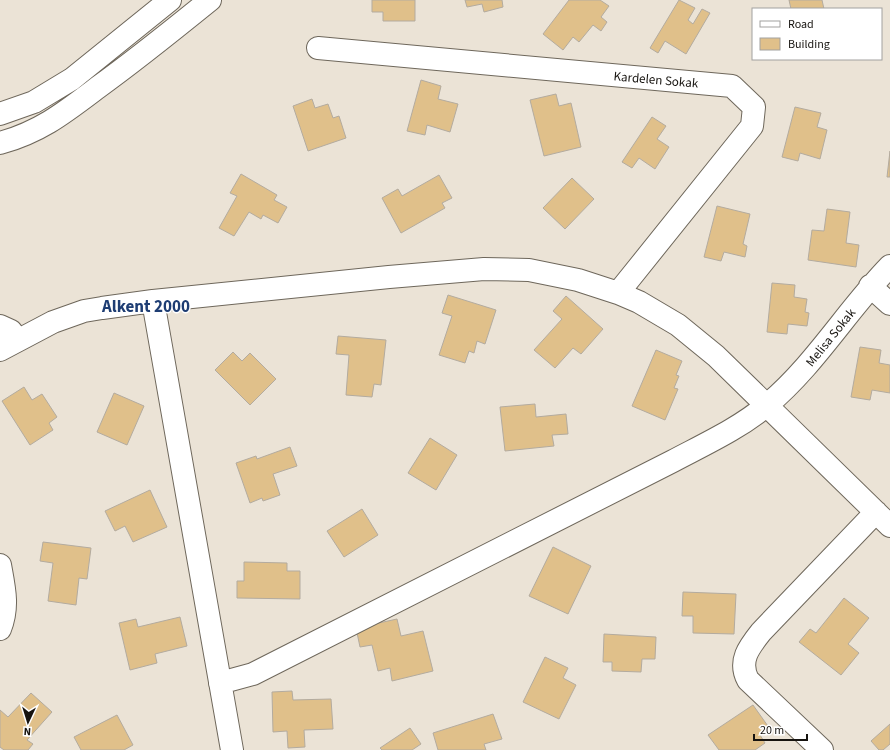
<svg xmlns="http://www.w3.org/2000/svg" width="890" height="750" font-family="'Source Sans 3',sans-serif">
	<rect width="100%" height="100%" fill="#ebe3d6"/>
	<path fill="#e0c08a" stroke="#b3ab9f" d="M372,0H415V21H383V12H372Z
		M465,0H502L503,7L484,12L482,4L467,7Z
		M569,0H600L609,6L601,17L607,22L601,31L593,25L579,42L573,37L563,50L543,34Z
		M679,0L695,8L688,20L693,24L702,9L710,13L686,54L665,41L658,53L650,48Z
		M789,0H822L824,9H791Z
		M421,80L441,86L438,99L458,104L450,132L427,125L425,135L407,131Z
		M556,94L559,106L571,103L581,147L544,156L530,100Z
		M312,99L315,108L328,104L333,118L339,116L346,138L308,151L293,106Z
		M795,107L821,113L817,127L827,130L820,159L800,153L798,161L782,157Z
		M652,117L666,126L657,139L669,147L655,169L639,158L632,168L622,162Z
		M890,151V177H887Z
		M241,174L277,195L274,200L287,207L278,223L263,215L261,219L249,212L234,236L219,228L237,196L230,193Z
		M439,175L452,198L442,203L445,208L401,233L382,198L398,189L402,196Z
		M572,178L594,199L565,229L543,208Z
		M717,206L750,214L743,244L747,246L745,257L724,252L721,261L704,257Z
		M827,209L850,212L846,243L859,245L856,267L808,260L812,230L824,231Z
		M772,283L795,285L794,297L807,299L805,312L809,313L807,326L788,324L787,334L767,332Z
		M448,295L496,310L485,344L477,341L474,353L469,351L465,363L439,355L452,316L442,313Z
		M566,296L603,329L581,354L573,348L555,368L534,350L562,319L553,311Z
		M338,336L386,340L381,385L374,384L372,397L346,395L349,355L336,354Z
		M860,347L881,350L879,363L890,365V393L872,390L870,400L851,397Z
		M656,350L682,361L676,375L679,376L674,388L678,389L665,420L632,406Z
		M233,352L242,361L250,353L276,379L250,405L215,370Z
		M24,387L32,400L42,394L57,417L49,423L53,430L30,445L2,401Z
		M114,393L144,406L127,445L97,432Z
		M535,404L536,417L566,414L568,434L552,435L554,446L505,451L500,407Z
		M430,438L457,455L436,490L408,473Z
		M290,447L297,466L273,474L280,495L263,501L262,498L250,503L236,463L256,456L257,459Z
		M150,490L167,527L133,542L125,526L115,531L105,511Z
		M362,509L378,535L344,557L327,531Z
		M43,542L91,548L87,579L79,578L76,605L48,601L53,563L40,561Z
		M553,547L591,566L568,614L529,596Z
		M244,562L287,563V571H300V599L237,598V581H244Z
		M683,592L736,594L734,634L693,633V616H682Z
		M844,598L869,618L848,644L859,653L841,675L799,642L810,629L816,633Z
		M180,617L187,646L155,654L157,663L130,670L119,623L136,619L138,627Z
		M397,619L401,636L423,631L433,671L392,681L390,668L378,671L372,645L360,647L356,628Z
		M604,634L656,637L655,659H642L641,672L612,671V662H603Z
		M545,657L568,668L563,678L576,685L559,719L523,702Z
		M292,691L293,700L331,699L333,729L304,730L305,747L288,748L287,731L273,732L272,692Z
		M31,693L52,712L27,740L33,744L28,750H4L0,747V710L8,717Z
		M753,705L770,729L760,735L765,743L755,750H719L708,735Z
		M493,714L502,739L484,744L486,750H438L433,733Z
		M117,715L133,745L124,750H81L74,737Z
		M890,724V744L883,750H879L871,741Z
		M410,728L421,744L412,750H382L380,748Z"/>
	<g fill="none" stroke-linecap="round" stroke-linejoin="round">
		<defs>
			<path id="minor" d="M318,48L732,86L754,107L752,126L618,293
				M870,286L890,304
				M153,301L232,750
				M0,326L11,331L17,340
				M0,350L53,322L84,311L102,308L153,301L389,277L484,269L529,270L578,280L618,293L639,302L678,325L716,356L890,526
				M0,565C4,587 9,607 0,629
				M220,683L253,674L673,461C705,444 740,428 767,405C815,365 847,310 890,266
				M822,750L748,680C738,661 749,647 761,632L876,512"/>
			<path id="major" d="M0,114L34,102L72,79L170,0
				M0,143C40,132 64,113 97,88C136,60 173,30 210,0"/>
		</defs>
		<use href="#minor" stroke="#6e675b" stroke-width="24"/>
		<use href="#major" stroke="#6e675b" stroke-width="24"/>
		<use href="#minor" stroke="#fff" stroke-width="22"/>
		<use href="#major" stroke="#fff" stroke-width="22"/>
	</g>
	<g text-anchor="middle" stroke-width="3" stroke-linejoin="round" paint-order="stroke">
		<g font-size="13" fill="#16130f" stroke="#fff">
			<text transform="translate(656 79) rotate(5)" y="5">Kardelen Sokak</text>
			<text transform="translate(830 337) rotate(-51)" y="5">Melisa Sokak</text>
		</g>
		<g font-size="17" font-weight="bold" fill="#1e3d73" stroke="#fff">
			<text x="146" y="312">Alkent 2000</text>
		</g>
	</g>
	<rect x="752" y="8" width="130" height="52" fill="#ffffff" stroke="#a2a19f"/>
	<rect x="760" y="21" width="20" height="6" fill="#ffffff" stroke="#a2a19f"/>
	<text x="788" y="28" font-size="12" fill="#16130f">Road</text>
	<rect x="760" y="38" width="20" height="12" fill="#e0c08a" stroke="#a2a19f"/>
	<text x="788" y="48" font-size="12" fill="#16130f">Building</text>
	<g transform="translate(28 722) rotate(184)" stroke="#ffffff" stroke-width="3" paint-order="stroke">
	<path d="M0-3L7 15L0 10L-7 15Z" fill="#16130f"/>
	<text y="-6" font-size="11" font-weight="bold" text-anchor="middle" fill="#16130f">N</text>
	</g>
	<path d="M754 734v6h53v-6" fill="none" stroke="#16130f" stroke-width="2"/>
	<text x="760" y="734" font-size="12" fill="#16130f" stroke="#ffffff" stroke-width="3" paint-order="stroke">20 m</text>
</svg>
